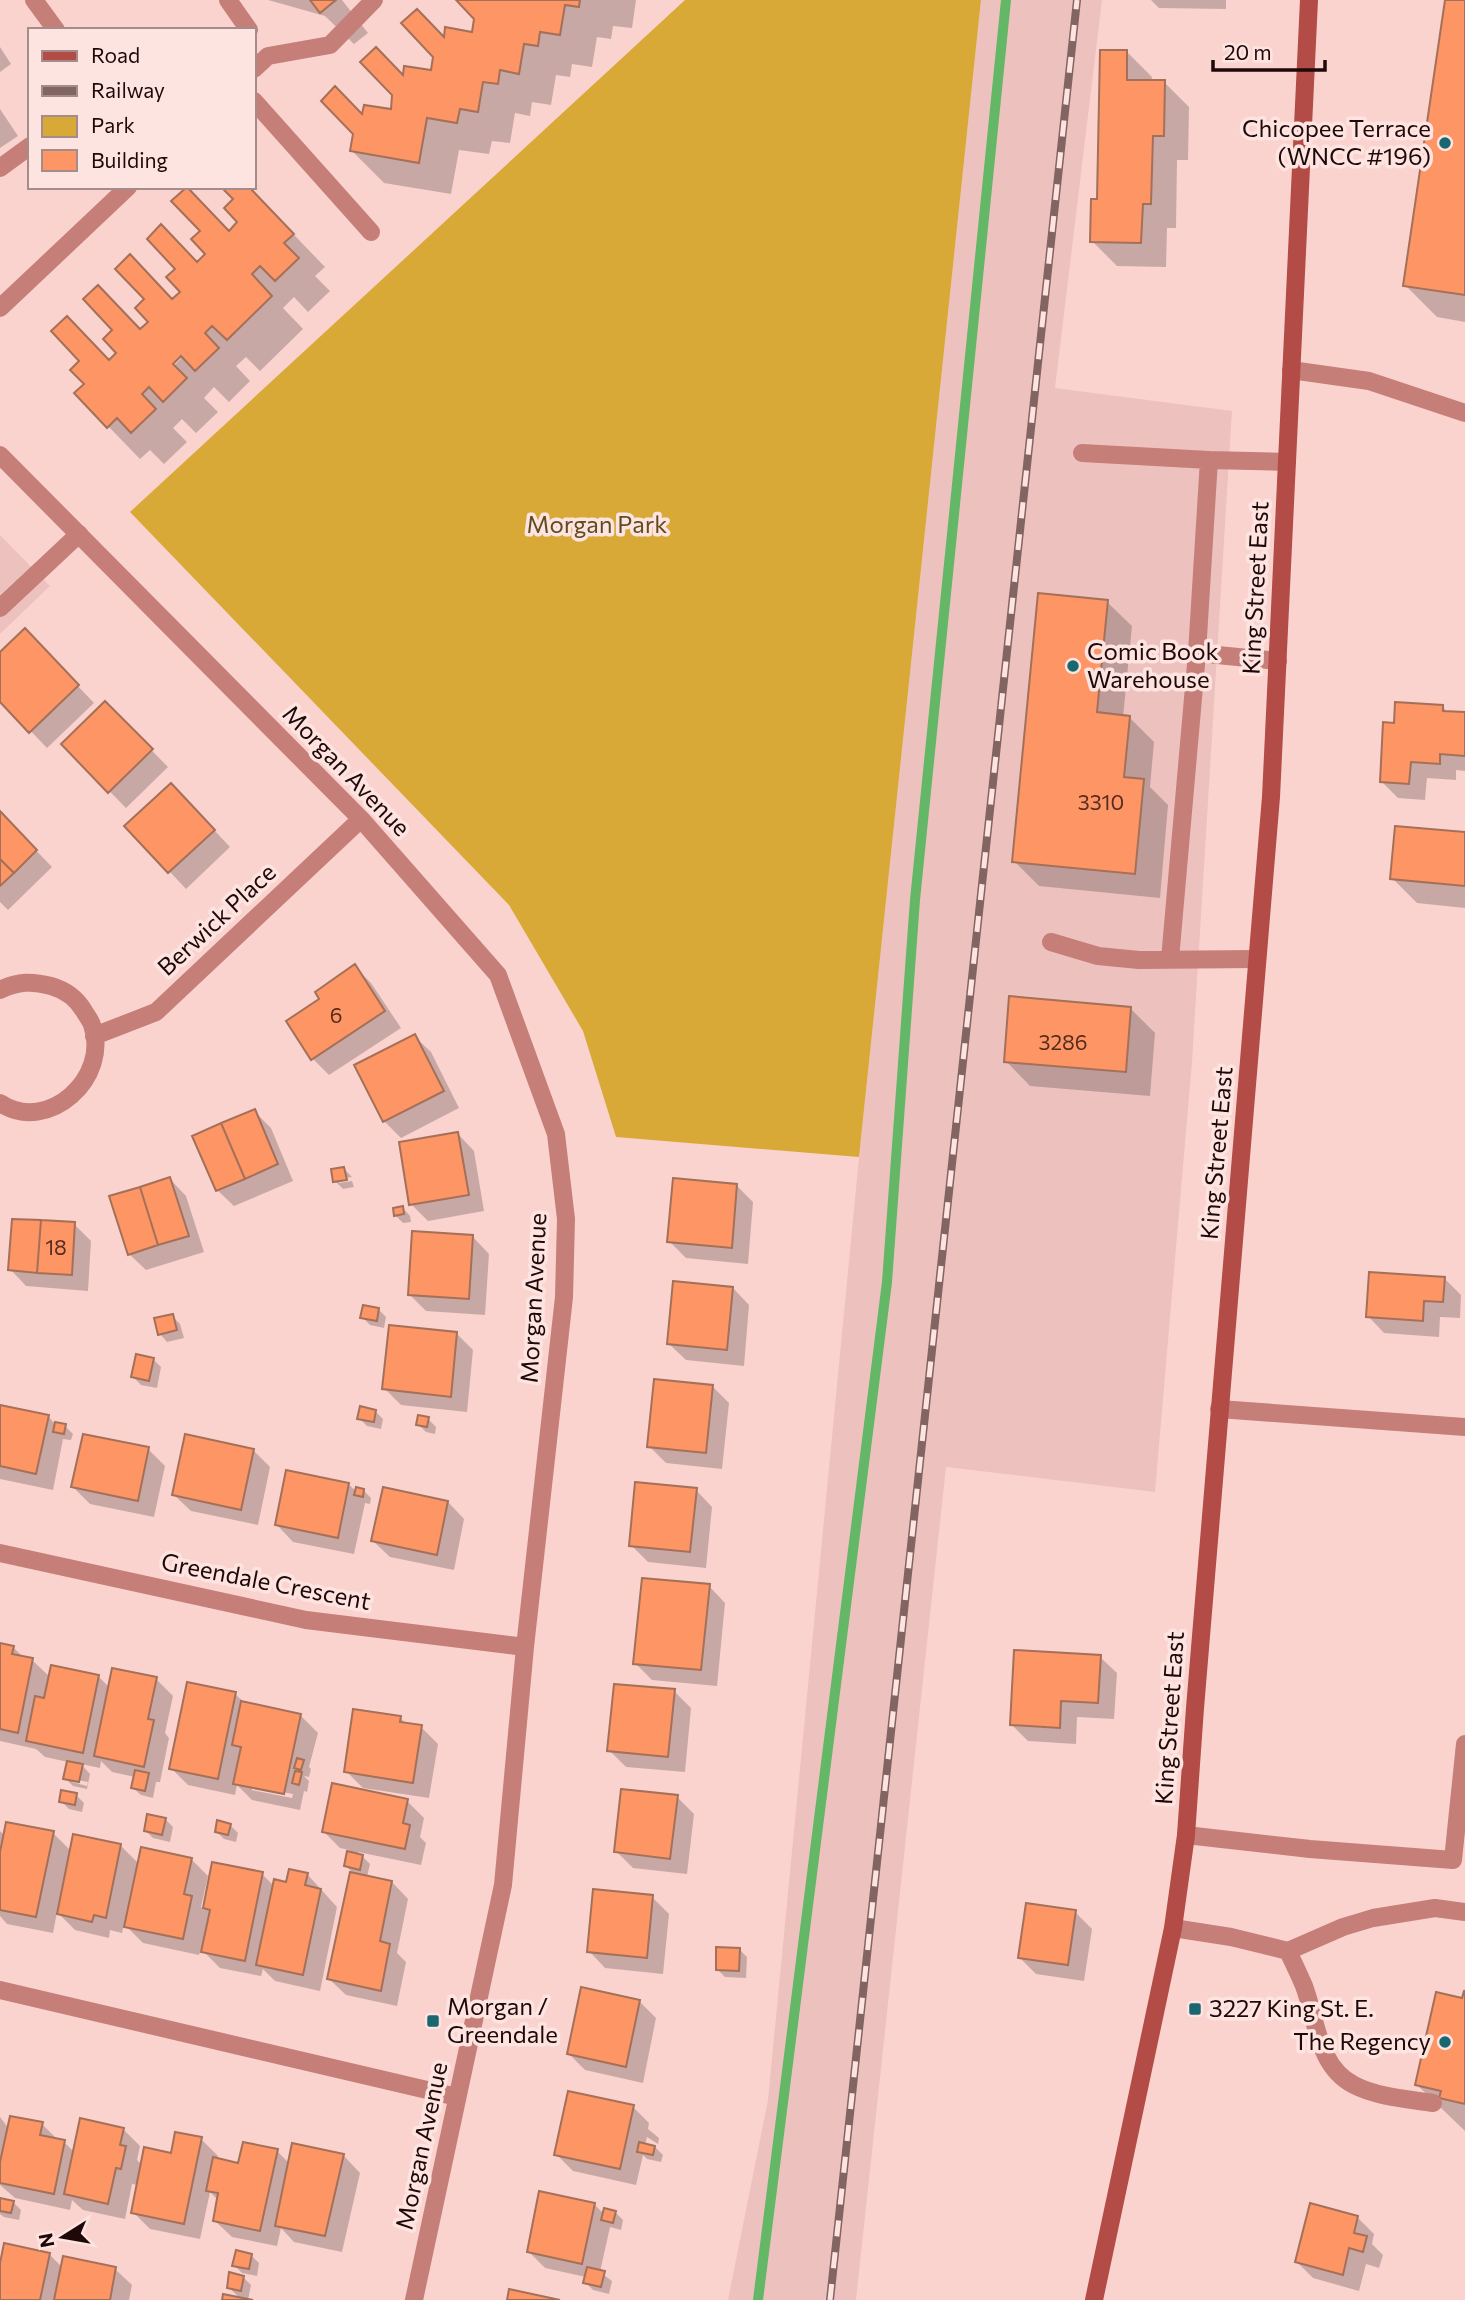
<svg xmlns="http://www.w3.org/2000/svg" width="1465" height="2300" font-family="Commissioner,sans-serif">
	<rect width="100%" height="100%" fill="#fad3cf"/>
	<path fill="#edc2be" d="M981,0H1102L1055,388L1232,411L1192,1062L1155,1492L946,1467L856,2300H728L768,2100L859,1157Z
		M0,535L50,586L0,634Z"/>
	<path fill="#d9a938" d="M685,0H981L859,1157L616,1137L583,1031L509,905L130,512Z"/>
	<path fill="#0003" fill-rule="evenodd" d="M268,0H342L368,33L354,44L325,16Z
		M459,0H636L632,28L613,26L611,39L597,37L592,67L572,64L570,77L556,75L551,105L532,102L530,116L515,113L510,143L492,141L489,154L459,150L451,194L384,183L352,151L364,116L392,111L404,78L433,72L445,39L473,34L476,18Z
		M1151,0H1226V9L1159,8Z
		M1447,0H1465V322L1437,317L1405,285Z
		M0,47L11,64L0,72Z
		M1127,52L1152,77L1151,82H1164L1189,107L1188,160H1177L1176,228H1167L1166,267L1117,266L1092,241Z
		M0,109L18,136L0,148Z
		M248,187L325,267L315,276L330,291L308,312L294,297L283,308L303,329L260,371L246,357L236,366L250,381L229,402L214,387L204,398L218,412L196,433L182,419L173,428L187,442L164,464L150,450L140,459L108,426L110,362L182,292L197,263L240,223ZM185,350L187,352L168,372L166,369Z
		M1107,602L1132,626L1123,717H1129L1154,742L1150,787L1168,805L1160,898L1039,886L1014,861Z
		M41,647L94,703L47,748L0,699V654Z
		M105,703L168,767L126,808L63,744Z
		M1443,707L1448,713L1465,714V771L1456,770V780L1427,778L1425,800L1398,798L1382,782L1395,725Z
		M187,801L230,847L186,889L127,826Z
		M0,813L52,867L8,910L0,902Z
		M1465,834V908L1417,903L1392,878Z
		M355,967L371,983L401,1028L329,1075L313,1059Z
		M1130,1008L1155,1033L1150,1096L1030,1086L1006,1061Z
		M414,1036L431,1052L459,1108L401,1138L384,1121L356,1066Z
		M254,1111L271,1128L293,1181L234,1206L217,1190Z
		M458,1134L474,1151L484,1211L428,1221L411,1204Z
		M344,1169L352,1177L339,1179V1183L352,1181L354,1187L343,1189L335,1181Z
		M170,1179L186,1196L204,1252L146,1270L129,1254Z
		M737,1186L753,1202L748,1264L686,1258L669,1241Z
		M403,1208L410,1216L411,1222L403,1223L395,1215Z
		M74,1224L91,1241L88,1291L26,1286L10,1269Z
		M473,1237L489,1254L485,1315L426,1311L409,1294Z
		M1444,1278L1461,1295L1460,1318L1440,1317L1439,1337L1384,1333L1368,1316Z
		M733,1288L749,1305L744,1366L686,1360L669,1344Z
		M378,1309L386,1317L384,1328L370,1325L362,1317Z
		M172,1316L180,1324L184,1338L167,1342L160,1334Z
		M457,1334L473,1350L467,1412L401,1405L384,1388Z
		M153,1359L161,1367L157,1388L141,1385L133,1377Z
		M712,1386L729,1403L722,1469L666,1463L649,1446Z
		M0,1406L48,1416L55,1424L65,1426L73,1434L71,1440L63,1439L53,1490L0,1479Z
		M375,1411L383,1419L381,1429L367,1426L359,1418Z
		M428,1419L436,1427L435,1434L426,1432L418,1424Z
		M148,1449L165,1466L154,1517L90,1504L73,1487Z
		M253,1450L270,1467L258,1525L191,1511L174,1495Z
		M348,1484L357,1492L363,1490L371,1498L370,1504L365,1503L354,1554L293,1542L277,1525Z
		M696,1490L712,1507L706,1568L648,1562L631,1545Z
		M448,1502L464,1519L454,1570L390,1557L373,1541Z
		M709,1586L725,1603L717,1686L652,1680L635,1663Z
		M0,1645L13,1647L24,1658L32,1660L50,1677L98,1676L110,1688L156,1679L173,1696L165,1733L169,1738L160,1782H156L153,1798L141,1795L133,1788L135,1777L112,1772L101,1761L100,1768L81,1764L90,1774L87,1789L73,1786L65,1778L68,1762L45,1757L36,1749L0,1741ZM72,1779L88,1782L87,1786L72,1782Z
		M1100,1657L1117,1673L1114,1719L1077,1717L1076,1744L1028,1741L1012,1725Z
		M674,1691L691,1708L685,1772L626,1767L609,1750Z
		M235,1694L246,1704L300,1715L318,1733L309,1767L311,1769L309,1777L304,1776L309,1781L307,1792L304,1791L300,1810L252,1800L237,1785L235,1795L188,1785L171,1768ZM252,1786L293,1794L292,1798L252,1790Z
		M400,1718L407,1724L421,1727L438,1744L429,1798L363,1788L346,1771Z
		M76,1795L84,1803L82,1812L69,1809L61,1801Z
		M677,1797L694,1814L687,1874L633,1868L616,1851Z
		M407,1801L424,1818L420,1837L426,1843L421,1865L358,1852L370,1864L367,1877L392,1882L408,1899L397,1953L406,1962L397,2006L346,1995L329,1979L355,1875L346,1866L349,1850L340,1848L324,1832Z
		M165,1819L173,1827L170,1842L153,1838L145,1830Z
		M230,1825L238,1833L236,1842L224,1839L216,1831Z
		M0,1831L5,1836L53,1833L71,1851L121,1846L139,1864L191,1859L208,1876L201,1907L204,1910L214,1864L262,1874L274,1886L288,1884L307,1874L337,1907L320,1991L275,1981L263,1969L261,1976L220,1968L201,1949L199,1955L143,1943L124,1924L122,1933L110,1930L109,1938L75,1930L57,1912L53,1933L7,1924L0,1916Z
		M652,1897L669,1914L663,1974L605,1968L589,1951Z
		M1075,1912L1092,1929L1084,1981L1036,1974L1019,1957Z
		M739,1949L747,1957L746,1978L725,1977L717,1969Z
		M1465,1994V2131L1417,2085Z
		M639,2001L656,2018L643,2083L585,2070L569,2054Z
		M633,2107L649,2123L648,2129L659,2138L658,2144L647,2137L645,2145L655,2147L663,2155L661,2162L647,2159L643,2155L636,2185L573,2171L556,2154Z
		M0,2117L9,2129L42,2124L58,2140L64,2142L74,2152L123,2129L140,2146L137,2160L142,2165L172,2155L201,2139L218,2156L217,2160L239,2165L277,2151L290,2164L294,2145L344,2156L360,2173L342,2252L294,2242L281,2228L277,2246L232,2237L215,2221L219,2201L210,2192L200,2239L150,2229L133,2212L138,2185L132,2184L125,2219L83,2210L72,2200L70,2210L15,2198L0,2185Z
		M0,2200L13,2202L21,2210L19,2220L4,2217L0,2214Z
		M594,2204L604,2214L615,2212L623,2220L621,2230L610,2227L600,2272L612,2281L609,2294L593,2290L585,2282L586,2277L545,2268L529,2252Z
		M1357,2217L1374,2234L1372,2244L1383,2255L1379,2268L1366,2264L1359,2291L1313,2278L1297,2262Z
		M49,2254L62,2267L115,2269L132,2285L129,2300H0V2272Z
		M251,2255L259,2263L257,2276L242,2273L234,2265Z
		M243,2277L251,2285L248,2300H224L241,2299L228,2287Z"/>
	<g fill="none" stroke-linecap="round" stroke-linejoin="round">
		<path stroke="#63b767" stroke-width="10" d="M758,2300L887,1282L915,900L1006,0"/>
	</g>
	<path fill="#fd9565" stroke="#a47059" stroke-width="2" d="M310,0H336L320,13Z
		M456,0H580L579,7L565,5L560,35L540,32L538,46L524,44L519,74L500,70L498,84L483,82L478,112L460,109L457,123L427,118L419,163L350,151L353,134L321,101L335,86L362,114L364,105L391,109L392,95L360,62L376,47L403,75L404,66L431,70L433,57L401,23L417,9L444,37L445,27L472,32L474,19Z
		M1445,0H1465V295L1403,286Z
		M1100,50H1127V80H1165L1164,136H1153L1151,204H1143L1141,243L1090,242L1091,199H1097Z
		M187,187L229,231L237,222L224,208L233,199L221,187H249L294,234L284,243L299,258L275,281L260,266L252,274L272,296L227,340L212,326L205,333L219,348L195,371L181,356L173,364L187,378L163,402L149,387L142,394L156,409L131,433L117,418L107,428L74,393L84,384L70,370L79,361L51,331L67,316L109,360L116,353L103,339L112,330L83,299L98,285L140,329L148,322L135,308L144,299L115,269L130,254L172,299L180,292L166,277L175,269L147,239L161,224L197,262L205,254L191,239L200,231L171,201Z
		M1038,593L1108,600L1097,712L1130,716L1124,777L1144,779L1135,874L1012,862Z
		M25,628L79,685L29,733L0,702V652Z
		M105,701L153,749L108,793L61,744Z
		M1395,702L1443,705V711L1465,712V756L1440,754V764L1411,762L1409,784L1380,782L1383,722L1394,723Z
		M171,783L215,830L168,873L124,826Z
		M0,811L37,850L14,873L0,859Z
		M1395,826L1465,832V886L1390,879Z
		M0,859L14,873L0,886Z
		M355,964L385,1011L311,1060L286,1021L319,999L315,992Z
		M1009,996L1131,1007L1126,1072L1004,1062Z
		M415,1034L444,1091L383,1122L354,1065Z
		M255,1109L278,1164L245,1179L221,1123Z
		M221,1123L245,1179L216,1191L192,1136Z
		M458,1132L469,1195L409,1205L399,1142Z
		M344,1167L347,1180L333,1182L331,1169Z
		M170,1177L189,1236L158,1245L140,1187Z
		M673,1178L737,1184L732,1248L667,1242Z
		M140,1187L158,1245L128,1255L109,1196Z
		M403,1206L404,1214L394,1216L393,1208Z
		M12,1219L41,1220L37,1273L8,1270Z
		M41,1220L75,1222L72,1275L37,1273Z
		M412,1231L473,1235L469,1299L408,1295Z
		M1369,1272L1445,1277L1443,1302L1424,1301L1423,1321L1366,1317Z
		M673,1281L733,1287L727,1350L667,1344Z
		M363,1305L379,1308L377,1321L360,1318Z
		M173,1314L177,1330L158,1335L154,1318Z
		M389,1325L457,1332L451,1397L382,1389Z
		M136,1354L154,1358L149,1381L131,1377Z
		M654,1379L713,1385L706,1453L647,1447Z
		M0,1405L49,1415L36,1474L0,1466Z
		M360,1406L376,1410L374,1422L357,1419Z
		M418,1415L429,1417L427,1427L416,1425Z
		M55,1422L66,1424L64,1434L53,1432Z
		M83,1434L149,1447L138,1501L71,1487Z
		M185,1434L254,1449L241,1510L172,1495Z
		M286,1470L349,1483L338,1538L275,1525Z
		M635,1482L697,1488L690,1552L629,1546Z
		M356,1487L364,1489L363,1497L354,1495Z
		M383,1487L448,1501L437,1555L371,1541Z
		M642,1578L710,1584L701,1670L633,1664Z
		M0,1643L14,1646L12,1654L33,1658L18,1733L0,1729Z
		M1014,1650L1101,1655L1098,1703L1061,1701L1060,1728L1010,1725Z
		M51,1665L99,1675L83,1753L26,1741L35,1696L44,1698Z
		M112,1668L157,1677L148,1719L154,1720L144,1767L94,1756Z
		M187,1682L236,1692L218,1779L169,1769Z
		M614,1684L675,1689L668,1757L607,1751Z
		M241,1701L301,1714L284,1794L233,1784L241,1747L232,1745Z
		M353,1709L401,1716L400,1722L422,1725L413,1783L344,1772Z
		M297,1758L304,1760L301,1770L294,1768Z
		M67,1761L83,1764L79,1782L63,1779Z
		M135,1770L149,1773L145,1791L131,1788Z
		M295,1771L302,1772L299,1785L292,1783Z
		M332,1783L408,1799L403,1823L410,1825L405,1849L322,1832Z
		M621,1789L678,1795L670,1859L614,1852Z
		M61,1790L77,1793L75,1805L59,1802Z
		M147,1814L166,1818L162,1835L144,1831Z
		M217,1820L231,1824L228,1835L215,1832Z
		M6,1822L54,1831L36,1917L0,1910V1852Z
		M73,1834L121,1844L106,1918L94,1915L92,1922L57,1914Z
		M141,1847L192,1858L184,1894L192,1896L183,1939L124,1927Z
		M347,1851L363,1855L360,1870L344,1866Z
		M212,1862L263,1872L245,1961L201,1952L210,1910L203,1908Z
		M289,1869L308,1873L305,1885L321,1889L303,1975L256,1965L274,1879L286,1882Z
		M350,1872L392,1881L380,1941L390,1944L381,1991L327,1979Z
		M593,1889L653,1895L647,1958L587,1952Z
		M1026,1903L1076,1910L1068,1965L1018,1958Z
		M716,1947L740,1948L739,1971L716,1970Z
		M581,1987L640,2000L626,2067L567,2054Z
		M1464,1991H1465V2104L1439,2098L1441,2091L1415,2085L1436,1992L1462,1998Z
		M568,2091L634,2105L620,2169L554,2155Z
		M10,2116L43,2122L40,2135L65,2140L54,2194L0,2183V2162Z
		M80,2118L124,2128L120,2145L126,2146L121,2169L116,2168L108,2204L64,2194Z
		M175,2132L202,2137L184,2224L131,2213L144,2147L171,2153Z
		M243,2142L278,2149L260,2231L213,2221L218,2193L206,2191L213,2157L238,2163Z
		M639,2142L655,2146L653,2155L637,2152Z
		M292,2143L344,2154L325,2236L275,2226Z
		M539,2191L595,2203L582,2264L527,2252Z
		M0,2198L14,2201L11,2213L0,2211Z
		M1310,2203L1358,2216L1354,2233L1367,2236L1363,2252L1349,2248L1343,2275L1295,2262Z
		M604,2208L616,2211L613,2223L601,2220Z
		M4,2243L50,2253L40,2300H0V2263Z
		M236,2250L252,2254L249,2269L232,2266Z
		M63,2256L116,2267L110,2300H54Z
		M587,2267L605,2271L601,2287L583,2283Z
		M229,2272L244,2276L241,2291L227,2288Z
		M509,2289L560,2300H507Z
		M223,2294L253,2300H222Z"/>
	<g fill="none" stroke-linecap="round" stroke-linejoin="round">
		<path stroke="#c67e78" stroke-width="18" d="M34,0L56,30
			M228,0L249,30
			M254,69L268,56L330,45L374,0
			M254,101L371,232
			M0,168L30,146
			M0,308L128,187
			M1082,453L1209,460L1197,653L1170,959
			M1209,460L1287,462
			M0,608L79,534
			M1197,653L1278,661
			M1051,942L1098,956L1139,960L1257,959
			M1219,1409L1465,1427
			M1186,1835L1310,1849L1453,1860L1465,1744
			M1173,1928L1231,1937L1288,1951L1343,1927L1373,1918L1435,1908L1465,1912
			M1288,1951C1293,1962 1299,1974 1304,1986C1317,2020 1317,2066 1354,2085C1377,2097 1408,2099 1433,2103"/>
		<path stroke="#c67e78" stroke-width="18" d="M1291,370L1369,381L1465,413
			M0,455L361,819L498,975L556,1134L566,1219L564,1297L525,1647L503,1885L414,2300
			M0,990C18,981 32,981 51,986C65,990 77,999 84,1011C87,1016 91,1021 92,1025C111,1077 48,1135 0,1103
			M94,1036L156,1012L361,819
			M0,1553L306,1620L525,1647
			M0,1990L457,2097"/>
		<path stroke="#b34b47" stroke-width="18" d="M1094,2300L1173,1928L1186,1835L1195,1708L1271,797L1309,0"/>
		<defs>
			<path id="rail" d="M830,2300L1077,0"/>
		</defs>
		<use href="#rail" stroke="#826562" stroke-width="8"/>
		<use href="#rail" stroke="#fee4e1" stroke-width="5" stroke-dasharray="16" stroke-linecap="butt"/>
	</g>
	<g fill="#1a676f" stroke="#fee4e1" stroke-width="2.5">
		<circle cx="1445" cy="143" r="7"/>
		<circle cx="1073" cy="666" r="7"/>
		<rect x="1188" y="2002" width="14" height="14" rx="3.5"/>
		<rect x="426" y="2014" width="14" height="14" rx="3.5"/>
		<circle cx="1445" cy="2042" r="7"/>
	</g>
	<g text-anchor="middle" stroke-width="7" stroke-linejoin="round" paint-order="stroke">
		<g font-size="21" fill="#562c1f">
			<text x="1101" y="810">3310</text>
			<text x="336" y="1023">6</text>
			<text x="1063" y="1050">3286</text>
			<text x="56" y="1255">18</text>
		</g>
		<g font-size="24" fill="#1e0908" stroke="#fee4e1" text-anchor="start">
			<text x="1431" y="137" text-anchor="end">Chicopee Terrace<tspan x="1431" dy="28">(WNCC #196)</tspan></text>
			<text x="1087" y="660">Comic Book<tspan x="1087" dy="28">Warehouse</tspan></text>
			<text x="447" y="2015">Morgan /<tspan x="447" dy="28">Greendale</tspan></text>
			<text x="1209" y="2017">3227 King St. E.</text>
			<text x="1431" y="2050" text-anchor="end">The Regency</text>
		</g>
		<g font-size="24" fill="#614c1f" stroke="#fee4e1">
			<text x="597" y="533">Morgan Park</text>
		</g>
		<g font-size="24" fill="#1e0908" stroke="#fee4e1">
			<text transform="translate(1256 588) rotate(-87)" y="8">King Street East</text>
			<text transform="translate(346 771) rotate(46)" y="8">Morgan Avenue</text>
			<text transform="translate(217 920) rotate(-43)" y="8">Berwick Place</text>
			<text transform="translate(1217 1153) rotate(-85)" y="8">King Street East</text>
			<text transform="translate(534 1298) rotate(-87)" y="8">Morgan Avenue</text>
			<text transform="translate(266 1582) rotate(11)" y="8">Greendale Crescent</text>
			<text transform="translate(1170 1718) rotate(-86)" y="8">King Street East</text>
			<text transform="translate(422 2146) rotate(-78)" y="8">Morgan Avenue</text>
		</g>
	</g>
	<rect x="28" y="28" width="228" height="161" fill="#fee4e1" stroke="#a48c8a" stroke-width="2"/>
	<rect x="42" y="51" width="35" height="10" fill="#b34b47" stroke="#a48c8a" stroke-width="2"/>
	<text x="91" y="63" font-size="21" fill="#1e0908">Road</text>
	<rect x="42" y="86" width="35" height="10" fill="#826562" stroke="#a48c8a" stroke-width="2"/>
	<text x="91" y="98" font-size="21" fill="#1e0908">Railway</text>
	<rect x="42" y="116" width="35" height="21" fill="#d9a938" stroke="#a48c8a" stroke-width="2"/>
	<text x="91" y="133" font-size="21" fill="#1e0908">Park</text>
	<rect x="42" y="150" width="35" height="21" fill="#fd9565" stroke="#a48c8a" stroke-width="2"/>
	<text x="91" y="168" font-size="21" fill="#1e0908">Building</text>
	<g transform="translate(63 2237) rotate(259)" stroke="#fee4e1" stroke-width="5" paint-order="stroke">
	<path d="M0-5L12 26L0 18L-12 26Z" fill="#1e0908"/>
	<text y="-10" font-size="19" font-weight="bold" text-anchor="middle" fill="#1e0908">N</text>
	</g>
	<path d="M1213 60v10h112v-10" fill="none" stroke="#1e0908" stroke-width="3.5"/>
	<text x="1224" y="60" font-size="21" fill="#1e0908" stroke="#fee4e1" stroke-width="5" paint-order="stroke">20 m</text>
</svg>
